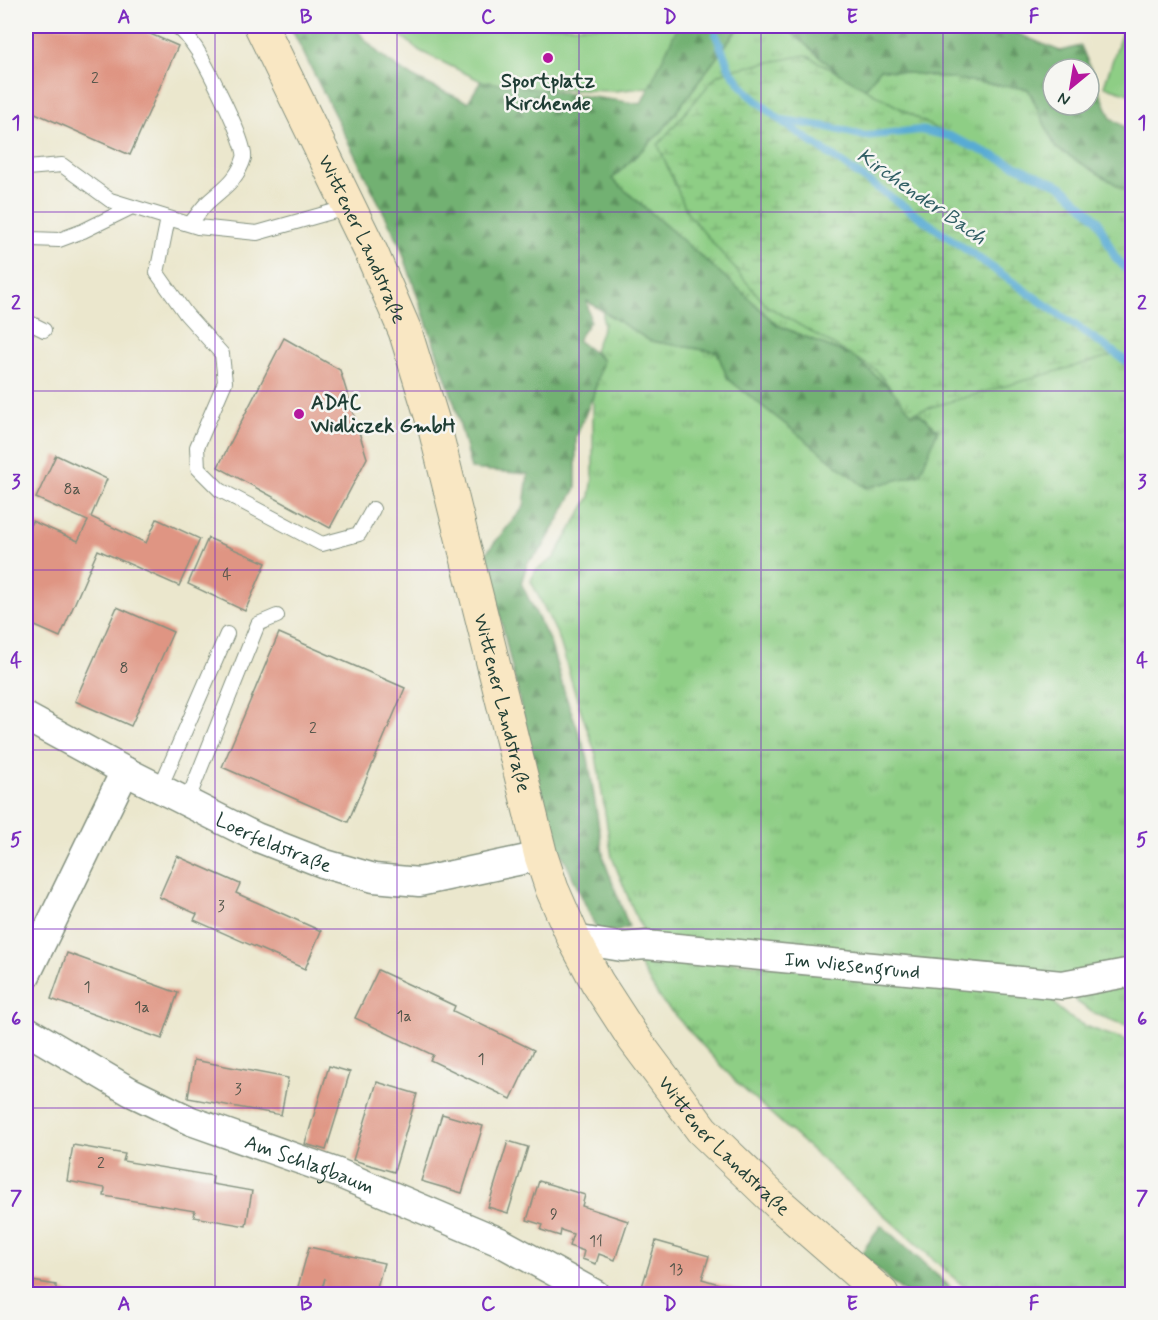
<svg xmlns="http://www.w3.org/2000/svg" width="1158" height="1320" font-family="Mynerve,sans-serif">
	<defs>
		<pattern id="grass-tufts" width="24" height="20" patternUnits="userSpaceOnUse" patternTransform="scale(1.5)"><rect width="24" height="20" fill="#8ece85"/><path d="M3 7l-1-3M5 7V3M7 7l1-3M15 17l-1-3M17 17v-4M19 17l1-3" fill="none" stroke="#73a86e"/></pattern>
		<pattern id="forest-firs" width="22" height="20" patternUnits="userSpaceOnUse" patternTransform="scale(1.5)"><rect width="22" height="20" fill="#72b172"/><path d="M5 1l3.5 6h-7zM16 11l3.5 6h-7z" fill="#5d915e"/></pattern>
		<pattern id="wetland-marsh" width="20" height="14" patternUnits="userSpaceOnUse" patternTransform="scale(1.5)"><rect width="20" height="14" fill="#8ece85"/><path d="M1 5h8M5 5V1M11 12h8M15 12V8" fill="none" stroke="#73a86e"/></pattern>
	</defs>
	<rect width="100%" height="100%" fill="#f6f6f2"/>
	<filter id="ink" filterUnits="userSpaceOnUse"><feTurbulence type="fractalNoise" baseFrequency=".0167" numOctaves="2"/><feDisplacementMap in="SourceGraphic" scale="12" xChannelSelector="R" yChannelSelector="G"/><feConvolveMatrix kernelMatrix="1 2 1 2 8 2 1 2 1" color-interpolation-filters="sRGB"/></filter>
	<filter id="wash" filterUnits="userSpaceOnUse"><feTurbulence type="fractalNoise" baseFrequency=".008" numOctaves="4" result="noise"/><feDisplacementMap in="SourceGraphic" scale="24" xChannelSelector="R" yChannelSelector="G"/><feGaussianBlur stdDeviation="1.35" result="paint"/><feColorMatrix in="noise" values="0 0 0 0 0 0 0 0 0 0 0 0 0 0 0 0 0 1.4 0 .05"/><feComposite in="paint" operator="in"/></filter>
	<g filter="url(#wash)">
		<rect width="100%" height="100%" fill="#ebe7cd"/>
		<path fill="url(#grass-tufts)" stroke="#56865c" stroke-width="1.5" d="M740,26H784L862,93L880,69L1028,89L1056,148L1132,194V964L1060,978L650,940L638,922L612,857L596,755L574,690L559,638L531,581L535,571L554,558L590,497L593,477V396L603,360L594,351L603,327V310L650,341L717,352L728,379L938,430L854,357L777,325L740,290L611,179L662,131Z
			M662,956L1049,990C1058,1024 1103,1032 1132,1042V1294H972L738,1084L660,999L637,961Z
			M1132,982V1027L1097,1015L1077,1002L1075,991Z"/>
		<path fill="url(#forest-firs)" stroke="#487753" stroke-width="1.5" fill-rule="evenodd" d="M290,26H354C383,67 423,83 468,102L481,81L641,104L678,26H740L662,131L612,179L740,290L777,325L854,357L938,430L920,474L866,488L728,379L717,352L650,341L587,301L590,321L577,340L603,360L593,396L576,437V488L542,549L528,562L521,583L550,642L565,694L588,758L604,860L629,927L618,931L598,932L546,819L486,553L524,507L528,474L471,469L455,405L400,245Z
			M784,26H999L1060,51L1081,46L1111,118L1132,132V194L1056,148L1028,89L880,69L862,93ZM1053,69H1089V105H1053Z
			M881,1225L958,1294H906L861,1254Z"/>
		<path fill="url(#wetland-marsh)" stroke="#56865c" stroke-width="1.5" d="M806,55L949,136L1063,187L1097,219L1115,257L1132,275V365L1117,354L911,413L876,370L767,306L688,214L658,145L716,76L730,70Z"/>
		<path fill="#8ece85" stroke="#56865c" stroke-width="1.5" d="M389,26H678L649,87L615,91L537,89L481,81L420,51Z
			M1124,26H1132V95L1104,86Z"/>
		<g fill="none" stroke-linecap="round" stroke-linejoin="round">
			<path stroke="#59abd4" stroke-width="8" d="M716,35L730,70L749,94L780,120L1132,365
				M782,120L828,127L865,136L920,130L949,136L1063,187L1097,219L1115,257L1132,275"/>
		</g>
		<g id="blocks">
			<path fill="#df9583" d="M26,26H132L178,46L130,155L26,109Z
				M284,338L340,370L367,458L330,528L218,467Z
				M56,455L107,479L91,517L146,543L157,519L200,539L179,586L98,550L60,637L26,622V535L32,521L78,541L88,521L36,498Z
				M208,538L266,563L245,611L188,584Z
				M117,607L173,632L131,726L75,701Z
				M279,633L405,688L348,822L222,767Z
				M177,856L240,884L236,893L321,931L305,969L194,920L197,914L159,897Z
				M67,953L178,993L162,1039L51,999Z
				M378,970L455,1006L453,1011L534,1050L511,1099L430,1060L433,1055L355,1018Z
				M194,1060L288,1078L281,1115L188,1098Z
				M329,1066L350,1072L326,1150L305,1144Z
				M377,1082L417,1094L394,1172L353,1160Z
				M442,1114L483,1126L462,1193L421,1181Z
				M508,1141L528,1147L508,1213L488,1207Z
				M73,1145L125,1154L123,1161L213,1176L212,1184L252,1191L246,1226L194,1217L195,1211L104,1196L105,1188L67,1181Z
				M539,1181L585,1195L582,1206L628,1221L615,1260L599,1254L596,1264L582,1259L584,1251L569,1246L573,1234L561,1230L560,1236L541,1230L543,1225L527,1220Z
				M656,1241L709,1256L702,1279L752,1294H655L641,1290Z
				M309,1247L384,1263L375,1294H321L325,1278L320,1294H296Z
				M26,1280L56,1285V1290L75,1294H26Z"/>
		</g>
	</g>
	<g filter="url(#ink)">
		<use href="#blocks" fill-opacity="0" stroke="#859280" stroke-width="1.5"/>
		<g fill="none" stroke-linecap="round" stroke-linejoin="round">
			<defs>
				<path id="lane" d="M176,26C185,32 191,41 197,50C206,65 248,145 244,158C237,181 223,188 207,203C201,209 195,218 190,224
					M26,169L27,168L62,165L110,200L198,227L257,233L349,207
					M168,218L157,273L186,314L222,354L225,382L197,447L198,468L220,490L322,544L359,534L373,509
					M26,233L31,239L59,240L83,231L132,207
					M26,321L44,330
					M160,788L227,634
					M187,802L258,624L277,616"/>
				<g id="street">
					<path id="s1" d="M26,717L125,771L256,837L325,864L374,878L419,882L541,856"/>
					<path id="s2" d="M574,939L622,947L646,945L1062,985L1132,972"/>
					<path d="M26,975L125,771"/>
					<path id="s3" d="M26,1030L131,1092L191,1121L338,1173L500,1242L595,1294"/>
				</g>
				<g id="secondary">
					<path id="s4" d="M261,26L372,254L405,331L434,425L541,856L552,889L574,939L597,982L634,1039L702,1130L779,1204L882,1294"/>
				</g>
			</defs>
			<use href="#lane" stroke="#859280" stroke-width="16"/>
			<use href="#street" stroke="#859280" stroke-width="31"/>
			<use href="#secondary" stroke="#859280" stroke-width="35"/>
			<use href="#lane" stroke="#fff" stroke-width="14"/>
			<use href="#street" stroke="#fff" stroke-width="28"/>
			<use href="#secondary" stroke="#f9e7c3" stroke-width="33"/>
		</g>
	</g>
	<path fill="none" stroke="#7b2cbf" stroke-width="1.5" stroke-opacity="0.55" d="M215,26V1294M397,26V1294M579,26V1294M761,26V1294M943,26V1294M26,212H1132M26,391H1132M26,570H1132M26,750H1132M26,929H1132M26,1108H1132"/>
	<g fill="#b5179e" stroke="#f6f6f2" stroke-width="2">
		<circle cx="548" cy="58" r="6"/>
		<circle cx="299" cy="414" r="6"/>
	</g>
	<g text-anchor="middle" stroke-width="5" stroke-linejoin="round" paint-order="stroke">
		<g font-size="16" fill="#4f5348">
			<text x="95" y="83">2</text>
			<text x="72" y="494">8a</text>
			<text x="227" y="579">4</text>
			<text x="124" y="673">8</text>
			<text x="313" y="733">2</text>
			<text x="221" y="911">3</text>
			<text x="87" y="992">1</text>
			<text x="142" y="1012">1a</text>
			<text x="404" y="1021">1a</text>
			<text x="481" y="1064">1</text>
			<text x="238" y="1094">3</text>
			<text x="101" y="1168">2</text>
			<text x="554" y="1219">9</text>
			<text x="596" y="1246">11</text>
			<text x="676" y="1274">13</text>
		</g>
		<g font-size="20" font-weight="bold" fill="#1f3d34" stroke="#f6f6f2">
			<text x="548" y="87">Sportplatz<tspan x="548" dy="23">Kirchende</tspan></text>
			<text x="311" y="409" text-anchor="start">ADAC<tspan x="311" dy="23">Widliczek GmbH</tspan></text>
		</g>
		<g font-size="20" fill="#1f3d34" stroke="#f6f6f2">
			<text dy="7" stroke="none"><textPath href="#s4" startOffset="236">Wittener Landstraße</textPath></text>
			<text dy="7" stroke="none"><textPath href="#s4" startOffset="722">Wittener Landstraße</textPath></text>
			<text dy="7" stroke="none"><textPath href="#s1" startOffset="278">Loerfeldstraße</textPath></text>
			<text dy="7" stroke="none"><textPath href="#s2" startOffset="280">Im Wiesengrund</textPath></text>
			<text dy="7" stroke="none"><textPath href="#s4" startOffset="1226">Wittener Landstraße</textPath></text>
			<text dy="7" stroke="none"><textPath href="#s3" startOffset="315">Am Schlagbaum</textPath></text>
		</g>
		<g font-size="21" font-style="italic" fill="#305e64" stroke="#f6f6f2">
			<text transform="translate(922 196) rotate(35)" y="7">Kirchender Bach</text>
		</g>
	</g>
	<rect width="1158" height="1320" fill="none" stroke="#f6f6f2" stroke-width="66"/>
	<g transform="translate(1071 87) rotate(210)"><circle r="28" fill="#f6f6f2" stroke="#a0aca6" stroke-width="1.5"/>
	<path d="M0-4.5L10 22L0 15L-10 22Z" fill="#b5179e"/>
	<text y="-9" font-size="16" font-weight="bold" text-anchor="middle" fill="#1f3d34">N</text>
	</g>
	<rect x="33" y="33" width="1092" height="1254" fill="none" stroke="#7b2cbf" stroke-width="2"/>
	<g font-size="20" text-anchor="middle" font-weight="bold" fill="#7b2cbf">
		<text x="124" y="23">A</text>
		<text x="306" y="23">B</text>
		<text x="488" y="23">C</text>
		<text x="670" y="23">D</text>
		<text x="852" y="23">E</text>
		<text x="1034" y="23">F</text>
		<text x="16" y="129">1</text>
		<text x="1142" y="129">1</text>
		<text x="16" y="309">2</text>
		<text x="1142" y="309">2</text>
		<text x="16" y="488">3</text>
		<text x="1142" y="488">3</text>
		<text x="16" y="667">4</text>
		<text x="1142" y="667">4</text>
		<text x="16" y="846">5</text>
		<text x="1142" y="846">5</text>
		<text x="16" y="1025">6</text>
		<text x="1142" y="1025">6</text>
		<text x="16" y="1204">7</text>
		<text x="1142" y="1204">7</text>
		<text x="124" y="1310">A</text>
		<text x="306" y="1310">B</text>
		<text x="488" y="1310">C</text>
		<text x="670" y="1310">D</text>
		<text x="852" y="1310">E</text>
		<text x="1034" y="1310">F</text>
	</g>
</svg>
